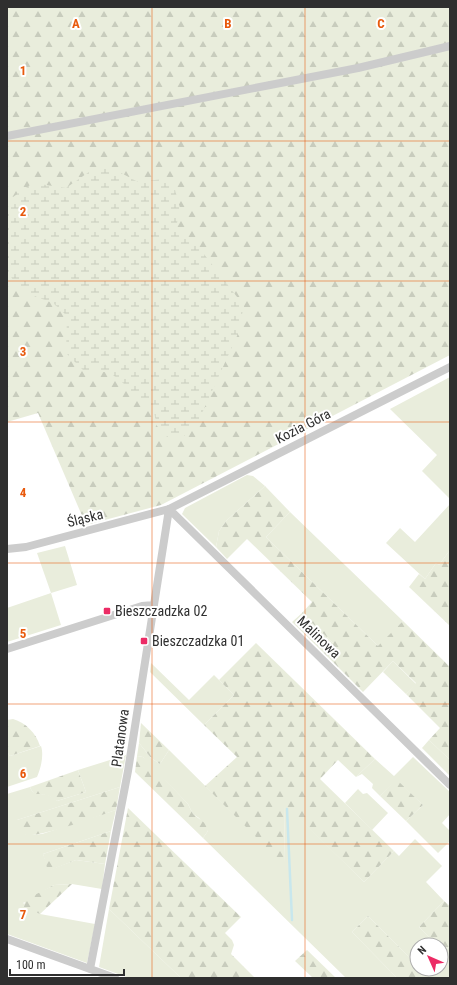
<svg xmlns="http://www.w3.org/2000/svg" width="457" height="985" font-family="'Roboto Condensed',sans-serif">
	<defs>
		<pattern id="forest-firs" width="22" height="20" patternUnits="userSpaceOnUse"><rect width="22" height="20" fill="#e9eddc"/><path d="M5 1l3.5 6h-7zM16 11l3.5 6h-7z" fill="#c8ccbd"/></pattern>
		<pattern id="wetland-marsh" width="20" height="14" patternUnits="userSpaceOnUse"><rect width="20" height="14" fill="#e9eddc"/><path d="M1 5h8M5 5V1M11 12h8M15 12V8" fill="none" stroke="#c8ccbd"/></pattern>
	</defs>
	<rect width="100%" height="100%" fill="#fff"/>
	<path fill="#e9eddc" d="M450,377V499L422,471L437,455L390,409Z
		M247,475L253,476L265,486L227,520L219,531L216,547L182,514L185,508Z
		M450,504V550L439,565L436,563L425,579L386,543L400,528L415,542Z
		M290,512L403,621L379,647L266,537Z
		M65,546L77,585L51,593L61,625L7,642V608L51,593L37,553Z
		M302,613L334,644L324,653L292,622Z
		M393,661L416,684L406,694L383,672Z
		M151,663L189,700L214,675L234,695L204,725L150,672Z
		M429,740L450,760V776L422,748Z
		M139,743L151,758L160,764L169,750L284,864L285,804L364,882L394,851L399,856L415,839L442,866L426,882L444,901L419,927L437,945H417V965L368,916L352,932L397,978H346L203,838L208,831L199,818L193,814L188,804L143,757L137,756Z
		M41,746C44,755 41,768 37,777L7,787V752L10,756Z
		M126,755L120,787L17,820L26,835L42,834L116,810L111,831L43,854L49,870L76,860L105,864L102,889L72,884L54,885L23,903L40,914L95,924L87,963L7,934V794L30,787C33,796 40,793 48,795C51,796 54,799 57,801L86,792L78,770Z
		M413,757L450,792V814L442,823L450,831V841L438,853L406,821L423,805L396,780L380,796L372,788L373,784L362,774L356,777L375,759L394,776Z
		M358,789L363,794L367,793L388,813L372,830L345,803Z
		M109,909L181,978H129L99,967Z
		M450,946V978H431L422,969H441V949L444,952Z"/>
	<path fill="url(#forest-firs)" d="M7,7H450V355L161,505L86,525L38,413L7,422Z
		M265,486L290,512L266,537L378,646L403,621L450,667V760L429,740L440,728L406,694L416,683L393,661L363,692L324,653L333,643L302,613L312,602L247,539L227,559L216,547L219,531L227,520Z
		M450,550V626L409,587L419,574L425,579L436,563L439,565Z
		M256,643L375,759L356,777L338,760L320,779L394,851L364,882L285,805L284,865L205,786L237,757L204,725L234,695L219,680Z
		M13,719C26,723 36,733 40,746L10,756L7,752V720Z
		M141,723L169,750L160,764L151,758L139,743Z
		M137,756L143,757L147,760L188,804L193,814L206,824L208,831L203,838L135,772Z
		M78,770L86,792L57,801C54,800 51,797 49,796C40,792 34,798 30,787Z
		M396,779L423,805L406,821L380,796Z
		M120,787L116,810C101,815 33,841 22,834C17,831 17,825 17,820Z
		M128,808L241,917L225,933L232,940L234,945L231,954L255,978H181L109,909Z
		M111,831L105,864L76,860L48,871L43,854Z
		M72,884L40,914L24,907L25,900L54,885Z
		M444,901L450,906V946L444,952L441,949V945H437L419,927Z
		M368,916L417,965V969H422L431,978H397L352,932Z
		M307,950L336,978H313L295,961Z"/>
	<path fill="url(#wetland-marsh)" d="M96,167H110L138,182L163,179L174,186L180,208L176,228L197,245L244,306L237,336L198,422L184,436L171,440L157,426L154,412L141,403L123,383L109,372H85L66,353L67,316L53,303L18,290L7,269V211L13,197L33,183L66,188Z"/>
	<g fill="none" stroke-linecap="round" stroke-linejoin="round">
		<path stroke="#c8e7ed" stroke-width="2.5" d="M287,809L292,920"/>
		<path stroke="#ccc" stroke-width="8" d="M7,136L358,68L450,46
			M169,509L450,785
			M7,549L26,547L169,509L450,367
			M7,649L142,606L154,605
			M7,939L115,978
			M90,969L128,771L169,509"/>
	</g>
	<path fill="none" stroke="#e8590c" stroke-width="1" stroke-opacity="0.55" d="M152,7V978M305,7V978M7,141H450M7,281H450M7,422H450M7,563H450M7,704H450M7,844H450"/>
	<g fill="#ec2b65" stroke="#fff" stroke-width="1.5">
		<rect x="103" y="607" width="8" height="8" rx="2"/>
		<rect x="140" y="637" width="8" height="8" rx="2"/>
	</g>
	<g text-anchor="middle" stroke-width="4" stroke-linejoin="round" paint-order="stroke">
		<g font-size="14" fill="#2f2f2f" stroke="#fff">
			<text transform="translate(303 426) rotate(-27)" y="5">Kozia Góra</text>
			<text transform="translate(85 518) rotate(-14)" y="5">Śląska</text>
			<text transform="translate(319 637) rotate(44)" y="5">Malinowa</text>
			<text transform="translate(120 738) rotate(-82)" y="5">Platanowa</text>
		</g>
		<g font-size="14" fill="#2f2f2f" stroke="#fff" text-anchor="start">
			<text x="115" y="616">Bieszczadzka 02</text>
			<text x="152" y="646">Bieszczadzka 01</text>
		</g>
	</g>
	<g font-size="13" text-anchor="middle" font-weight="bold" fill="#e8590c" stroke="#fff" stroke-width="4" stroke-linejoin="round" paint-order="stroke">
		<text x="76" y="28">A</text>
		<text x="228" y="28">B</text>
		<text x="381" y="28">C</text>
		<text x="23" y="75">1</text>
		<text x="23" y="216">2</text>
		<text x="23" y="356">3</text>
		<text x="23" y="497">4</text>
		<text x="23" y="638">5</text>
		<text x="23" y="778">6</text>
		<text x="23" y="919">7</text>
	</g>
	<rect width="457" height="985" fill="none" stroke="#2f2f2f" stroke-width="16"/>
	<g transform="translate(429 957) rotate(315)"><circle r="19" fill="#ffffff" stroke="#acacac"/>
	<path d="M0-3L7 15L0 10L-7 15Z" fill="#ec2b65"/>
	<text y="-6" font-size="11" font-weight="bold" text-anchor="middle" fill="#2f2f2f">N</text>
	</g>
	<path d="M10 969v6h114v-6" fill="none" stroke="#2f2f2f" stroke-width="2"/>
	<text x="16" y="969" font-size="12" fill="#2f2f2f" stroke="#ffffff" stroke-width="3" paint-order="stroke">100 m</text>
</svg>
